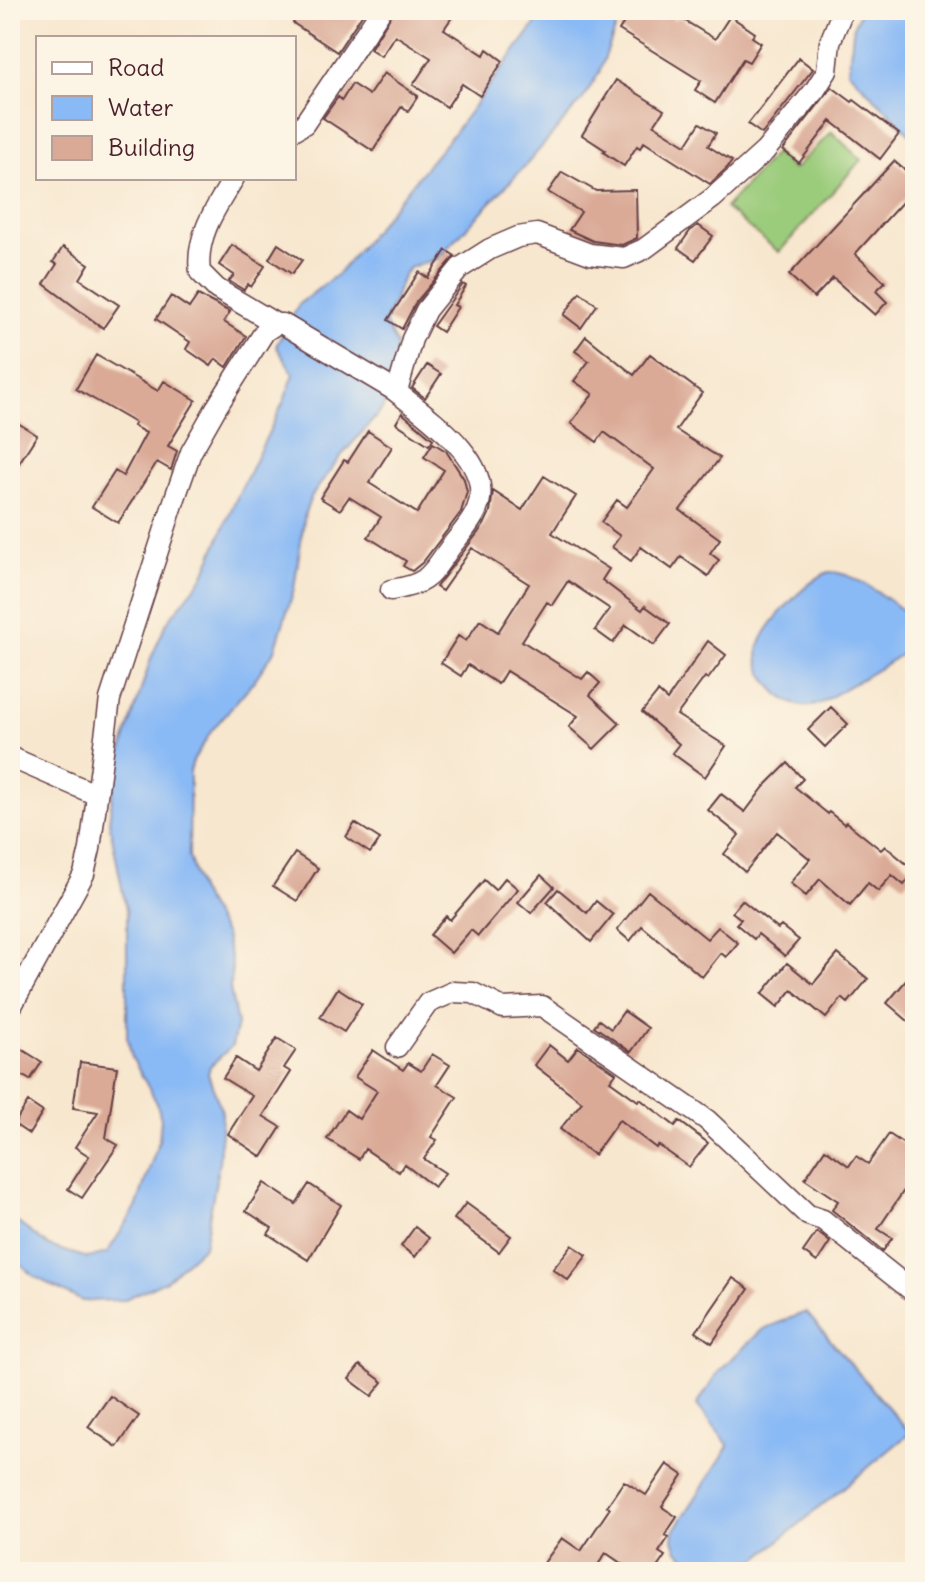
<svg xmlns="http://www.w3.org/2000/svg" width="925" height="1582" font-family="Delius,sans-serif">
	<rect width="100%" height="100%" fill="#fcf5e5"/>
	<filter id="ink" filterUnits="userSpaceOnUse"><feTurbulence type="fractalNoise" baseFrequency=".0125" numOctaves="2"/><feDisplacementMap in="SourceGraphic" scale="16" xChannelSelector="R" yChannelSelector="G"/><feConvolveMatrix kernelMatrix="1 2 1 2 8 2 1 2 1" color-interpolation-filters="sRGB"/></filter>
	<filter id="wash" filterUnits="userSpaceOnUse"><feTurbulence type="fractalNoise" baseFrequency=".006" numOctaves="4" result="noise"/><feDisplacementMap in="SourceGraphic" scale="32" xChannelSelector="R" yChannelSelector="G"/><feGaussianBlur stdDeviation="1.8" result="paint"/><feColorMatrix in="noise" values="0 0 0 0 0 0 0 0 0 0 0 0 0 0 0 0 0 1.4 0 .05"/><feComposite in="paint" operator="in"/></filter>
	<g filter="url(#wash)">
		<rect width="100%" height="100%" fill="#f8e7cf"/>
		<path fill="#9bcc7b" stroke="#727653" stroke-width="2" d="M832,132L861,160L779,252L725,208L775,153L793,170Z"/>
		<path fill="#8abaf5" stroke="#6a6c90" stroke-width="2" d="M546,10H628L617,25L599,73L583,99L526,165L437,259L411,267L404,274L385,323L396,344V372L382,410L341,456L311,497L305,513L294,589L275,650L254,681L212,730L193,761L190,771L189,856L199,890L225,935L232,966L230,988L237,1024L232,1046L210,1066L208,1074L222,1112L219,1164L204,1246L165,1281L123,1300L82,1301L35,1277L10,1254V1217L49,1246L88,1258L107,1253L136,1208L159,1140L161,1119L157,1103L132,1058L127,1037V914L109,821L116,769L151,658L167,622L203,577L233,506L283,403L294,374L276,346L299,304L339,273L453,134Z
			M861,10H915V139L848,71L854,25Z
			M829,572C856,571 892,604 915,619V644C893,662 867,675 842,690C833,695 824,703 815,705C787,714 752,674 759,647C765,624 808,580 829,572Z
			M806,1312L910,1433L741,1572H705L677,1550L673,1539L674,1531L729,1446L697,1405L719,1371L763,1329Z"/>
		<g id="blocks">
			<path fill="#daaa97" d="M302,10H365L337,52L293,23Z
				M394,10H457L444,29L484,55L487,49L503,61L480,96L462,84L447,107L413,85L431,58L395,35L381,56L370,49Z
				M632,10H659L675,20L677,16L715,39L730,16L755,33L752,37L761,43L749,62L743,59L715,103L695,90L701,81L619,30Z
				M799,58L813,69L762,134L748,124Z
				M384,73L418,96L408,111L402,106L373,151L323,118L338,97L342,100L352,84L369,95Z
				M616,80L664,110L654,125L686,145L700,123L716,133L708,146L732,161L727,168L710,184L644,142L640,148L637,146L624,166L603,152L605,150L582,135Z
				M832,87L852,102L854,100L899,134L880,159L831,121L799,163L783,150Z
				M894,161L915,179V188L855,254L885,282L876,291L887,302L875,315L833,278L814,298L789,275Z
				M562,172L596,191L636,190L637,238L622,245L593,241L569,230L581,212L548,192Z
				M698,225L713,236L695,260L678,248L690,231Z
				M278,244L302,260L292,274L269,259Z
				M232,245L265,266L251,287L248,284L244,290L229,281L234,275L219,265Z
				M63,247L89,264L80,279L119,305L103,328L44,284L57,264L53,262Z
				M446,250L455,256L416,302L402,329L388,320L419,272L428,278Z
				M463,284L466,286L454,305L458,307L442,332L433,326Z
				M580,292L597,305L581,328L564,315Z
				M198,295L230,312L224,322L246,336L227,367L216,359L211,366L186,349L190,342L156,319L171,296L189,308Z
				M586,336L634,375L650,354L702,393L676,430L720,458L680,510L720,539L710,553L719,560L708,576L681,557L672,569L641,547L631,561L612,547L620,536L601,522L617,500L627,507L654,469L604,432L597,442L571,423L593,394L574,381L589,361L575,351Z
				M96,355L158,391L164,381L196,400L168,446L177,451L171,470L157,462L118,523L92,507L115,471L123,476L146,433L133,426L135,423L76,389Z
				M427,365L441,374L425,398L412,388Z
				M402,413L433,439L429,445L396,423Z
				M10,418L37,435L10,477Z
				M368,431L392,447L369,483L417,513L444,470L424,457L433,443L446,451L464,479L467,492L461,512L423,562L412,571L403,566L406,561L368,537L381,517L349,497L340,510L320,498L344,460L348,462Z
				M544,476L576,496L552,533L609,569L602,580L642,610L645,606L670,624L654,645L626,625L613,643L595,630L610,609L568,581L552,605L547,602L522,641L582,679L588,672L600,683L590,695L620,723L594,749L569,727L578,716L506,671L498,684L468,665L461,676L441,663L458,636L466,641L480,620L498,632L529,584L472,548L442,591L436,587L484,525L490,512L493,491L522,510Z
				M708,641L726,655L708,679L705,677L677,715L726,746L705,777L672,753L679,744L642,712L658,692L667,700Z
				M831,707L848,724L825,747L808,730Z
				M788,763L803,779L795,787L828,814L829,812L844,824L846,822L881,850L885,846L915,871L904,885L892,875L878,891L868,883L850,905L820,879L806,896L790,883L810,859L777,832L745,872L724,854L739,835L708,810L721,794L745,812L764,787Z
				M355,823L380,839L370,853L346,837Z
				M295,853L318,868L297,901L273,886Z
				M541,875L554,887L531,913L518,902Z
				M505,878L518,889L478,936L471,930L451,953L430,935L446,916L450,920L484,880L495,890Z
				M558,889L587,913L596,901L613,915L591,942L547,902Z
				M648,891L707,939L718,927L738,943L726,957L721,953L702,977L642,926L630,941L617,930Z
				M742,900L778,929L781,926L799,940L785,956L758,934L754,939L736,924L741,919L732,912Z
				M838,954L868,979L848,1003L842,998L826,1018L792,990L778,1007L762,994L787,963L813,984Z
				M915,970V1027L887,1003Z
				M338,988L362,1004L344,1032L320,1017Z
				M624,1011L648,1028L631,1052L594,1026L599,1020L611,1029Z
				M277,1038L296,1050L284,1068L291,1072L263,1116L281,1127L262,1157L228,1134L252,1096L223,1078L236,1058L256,1071Z
				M10,1042L42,1062L30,1080L10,1068Z
				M549,1045L568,1060L578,1047L616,1073L610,1081L638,1101L640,1099L675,1126L679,1121L708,1143L689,1167L658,1145L656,1148L619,1120L594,1155L560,1129L582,1102L534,1065Z
				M373,1050L403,1070L408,1063L421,1071L432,1054L450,1065L437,1085L457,1097L431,1137L437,1140L424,1159L445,1173L434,1187L404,1164L399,1172L365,1149L359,1159L327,1139L346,1110L359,1119L377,1091L355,1077Z
				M80,1062L117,1067L106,1138L118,1145L82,1198L68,1189L89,1156L75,1147L98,1112L73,1108Z
				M28,1102L43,1112L29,1134L14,1124Z
				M889,1134L907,1146L904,1150L915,1158V1174L878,1229L892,1238L883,1251L832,1210L838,1201L805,1179L825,1149L849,1166L856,1156L868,1164Z
				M264,1183L296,1204L309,1184L341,1205L308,1260L268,1234L272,1228L246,1211Z
				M466,1203L511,1236L499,1252L454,1219Z
				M415,1227L429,1238L415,1257L401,1246Z
				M817,1232L830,1242L817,1262L803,1252Z
				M572,1245L587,1255L568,1280L553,1269Z
				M733,1278L749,1289L712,1343L696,1332Z
				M360,1365L383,1382L372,1396L349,1379Z
				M110,1396L139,1416L117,1447L88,1427Z
				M667,1464L683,1475L662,1507L677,1517L665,1535L669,1537L659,1552L665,1556L654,1572H634L606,1553L593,1572H557L544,1563L562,1538L581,1551L610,1508L607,1506L624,1481L646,1495Z"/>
		</g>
	</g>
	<g filter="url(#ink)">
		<use href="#blocks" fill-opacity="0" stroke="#643d44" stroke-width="2"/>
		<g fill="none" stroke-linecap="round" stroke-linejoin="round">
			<defs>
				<path id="minor" d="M294,130L304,124L381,10
					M234,178C216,207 195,237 200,272L217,289L276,324
					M391,590C430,584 430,575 452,545C461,534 472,522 477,509C497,462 425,415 394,390
					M10,757L97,795
					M10,1009L84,874L90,849L110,699L175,498L191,452L216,408L265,331L276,324H283L394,390L398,388L412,339L426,310L460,268L490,249L518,237L537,234L590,254L624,258L644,249L713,198L765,151L815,90L827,71L830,42L843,10
					M397,1047L428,1003L453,992L473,993L503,1008L542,1006L707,1120L808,1215L823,1220L915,1293"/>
			</defs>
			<use href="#minor" stroke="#643d44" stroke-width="23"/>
			<use href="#minor" stroke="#fff" stroke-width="20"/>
		</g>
	</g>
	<rect width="925" height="1582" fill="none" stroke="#fcf5e5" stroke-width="40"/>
	<rect x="36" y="36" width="260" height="144" fill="#fcf5e5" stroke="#b59f9b" stroke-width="2"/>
	<rect x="52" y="62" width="40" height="12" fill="#ffffff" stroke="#b59f9b" stroke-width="2"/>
	<text x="108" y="76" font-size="24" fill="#4a1f2b">Road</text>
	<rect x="52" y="96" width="40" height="24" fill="#8abaf5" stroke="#b59f9b" stroke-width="2"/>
	<text x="108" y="116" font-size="24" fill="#4a1f2b">Water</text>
	<rect x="52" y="136" width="40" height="24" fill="#daaa97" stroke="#b59f9b" stroke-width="2"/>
	<text x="108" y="156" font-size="24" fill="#4a1f2b">Building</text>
</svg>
